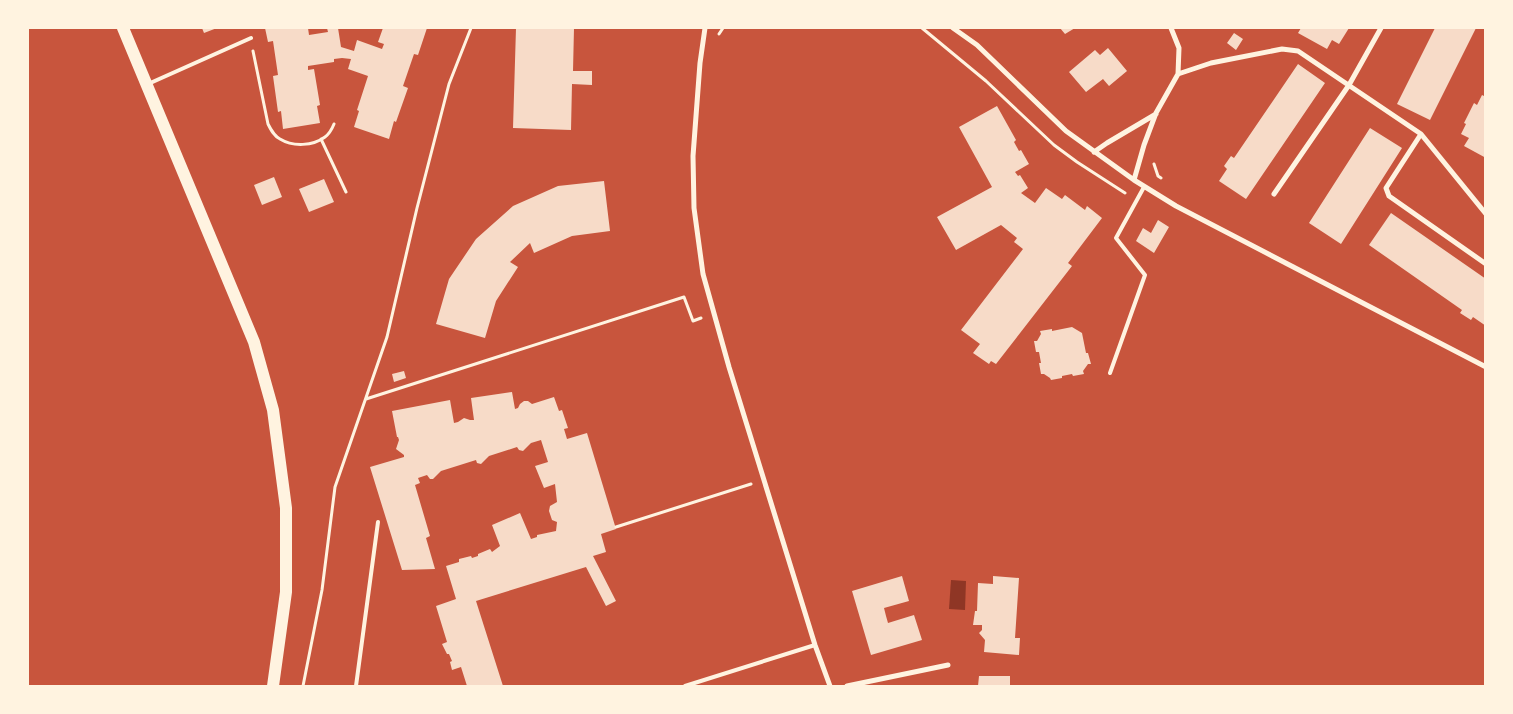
<svg xmlns="http://www.w3.org/2000/svg" width="1513" height="714" font-family="Lato,sans-serif">
	<rect width="100%" height="100%" fill="#c8553d"/>
	<path fill="#8f3625" d="M951,580L966,581L965,610L949,609Z"/>
	<path fill="#f7dbc8" d="M202,28H217L204,33Z
		M265,28H308L309,35L328,32L327,28H338L341,47L354,51L357,40L382,49L384,44L378,42L383,28H427L418,55L414,54L403,86L408,88L396,122L394,121L389,139L354,127L359,111L357,110L368,76L348,69L351,59L342,58L334,59V62L308,66V70L314,69L320,105L317,106L320,123L283,129L281,111L278,112L273,76L278,75L273,41L268,42Z
		M516,28H574L573,71H592V85L572,84L571,130L513,128Z
		M1060,28H1075L1065,34Z
		M1301,28H1349L1339,44L1332,40L1327,49L1298,33Z
		M1435,28H1476L1430,120L1397,104Z
		M1234,33L1243,39L1236,50L1227,43Z
		M1108,48L1127,71L1109,86L1103,79L1086,92L1069,72L1095,50L1100,55Z
		M1298,64L1325,83L1246,199L1219,181L1227,169L1224,166L1231,156L1234,158Z
		M1482,95L1486,97V158L1464,146L1469,138L1461,134L1466,124L1464,123L1474,103L1477,105Z
		M997,106L1016,140L1014,142L1019,151L1021,150L1029,164L1015,172L1018,176L1020,175L1028,188L1021,193L1035,203L1046,188L1062,199L1065,195L1085,210L1087,206L1102,218L1068,263L1072,266L996,364L991,361L989,364L973,353L980,344L961,330L1023,249L1014,242L1017,238L1001,225L956,250L937,217L992,187L959,127Z
		M1370,128L1402,148L1341,244L1309,223Z
		M274,177L282,197L262,205L254,185Z
		M324,179L334,202L309,212L299,189Z
		M604,181L610,231L572,236L534,253L530,243L510,262L518,267L496,301L485,338L436,324L449,279L476,239L513,206L558,186Z
		M1391,213L1486,279V326L1473,317L1471,320L1460,313L1462,310L1369,245Z
		M1158,220L1169,227L1154,253L1136,241L1143,228L1151,233Z
		M1072,327L1082,333L1086,353H1088L1091,364H1088L1083,371L1084,374L1073,376L1072,374L1062,376V378L1051,380L1050,378L1044,374H1041L1039,363H1041L1039,352H1036L1034,341H1037L1041,334L1040,331L1052,329V331Z
		M404,371L406,378L394,382L392,374Z
		M512,392L515,409L518,408L520,404L524,401H528L532,404L554,397L559,411L562,410L568,428L564,429L567,439L587,433L616,529L601,534L606,552L593,556L616,601L606,606L586,567L476,601L503,686H467L461,667L452,670L450,662L452,661L449,654H447L442,644L447,642L436,606L456,599L446,566L459,562V559L471,556L472,558L478,556V554L490,549L492,552L500,546L492,525L520,513L531,539L537,537V535L556,531L557,522L552,520L549,511L550,506L557,502L555,484L544,488L535,466L548,462L541,440L531,443L523,451L519,450L517,447L489,456L481,464L477,463L476,460L441,471L433,479H430L427,475L418,478L420,483L415,485L430,536L426,538L435,569L402,570L370,467L404,457V455L396,449L399,440L398,437H397L392,411L450,400L454,423L458,422L464,418L470,420H474L471,398Z
		M902,576L909,601L884,608L886,616L888,623L914,615L922,640L871,655L852,591Z
		M993,576L1019,578L1015,638H1020L1019,655L984,652L985,640L979,633L982,630V625H973L975,611H977L978,583L993,584Z
		M979,676H1010V686H978Z"/>
	<g fill="none" stroke-linecap="round" stroke-linejoin="round">
		<path stroke="#fff3e0" stroke-width="3" d="M922,28L986,81L1054,145L1077,162L1125,193
			M719,34L723,28
			M253,51L268,124C271,130 274,136 280,139C293,147 313,146 325,137C329,134 332,129 334,124
			M321,139L346,192
			M1154,164L1158,176L1161,178
			M366,399L684,297L693,321L701,318
			M616,527L751,484
			M303,686L322,590L335,487L387,337L417,208L449,84L471,28"/>
		<path stroke="#fff3e0" stroke-width="4" d="M148,84L251,38
			M1110,373L1145,275L1116,238L1144,187
			M356,686L378,522
			M685,686L815,645"/>
		<path stroke="#fff3e0" stroke-width="5" d="M705,28L700,63L693,156L694,208L703,274L729,367L815,645L830,686
			M953,28L977,45L1066,131L1134,180L1176,206L1486,367
			M1178,74L1211,63L1282,49L1298,51L1421,134L1486,214
			M1421,134L1386,188L1389,196L1486,264
			M1094,152L1107,143L1156,114
			M1134,180L1144,145L1156,113L1178,74L1179,48L1171,28
			M1274,194L1349,85L1381,28
			M847,686L948,665"/>
		<path stroke="#fff3e0" stroke-width="12" d="M123,28L254,342L273,410L286,508V592L273,686"/>
	</g>
	<rect width="1513" height="714" fill="none" stroke="#fff3e0" stroke-width="58"/>
</svg>
